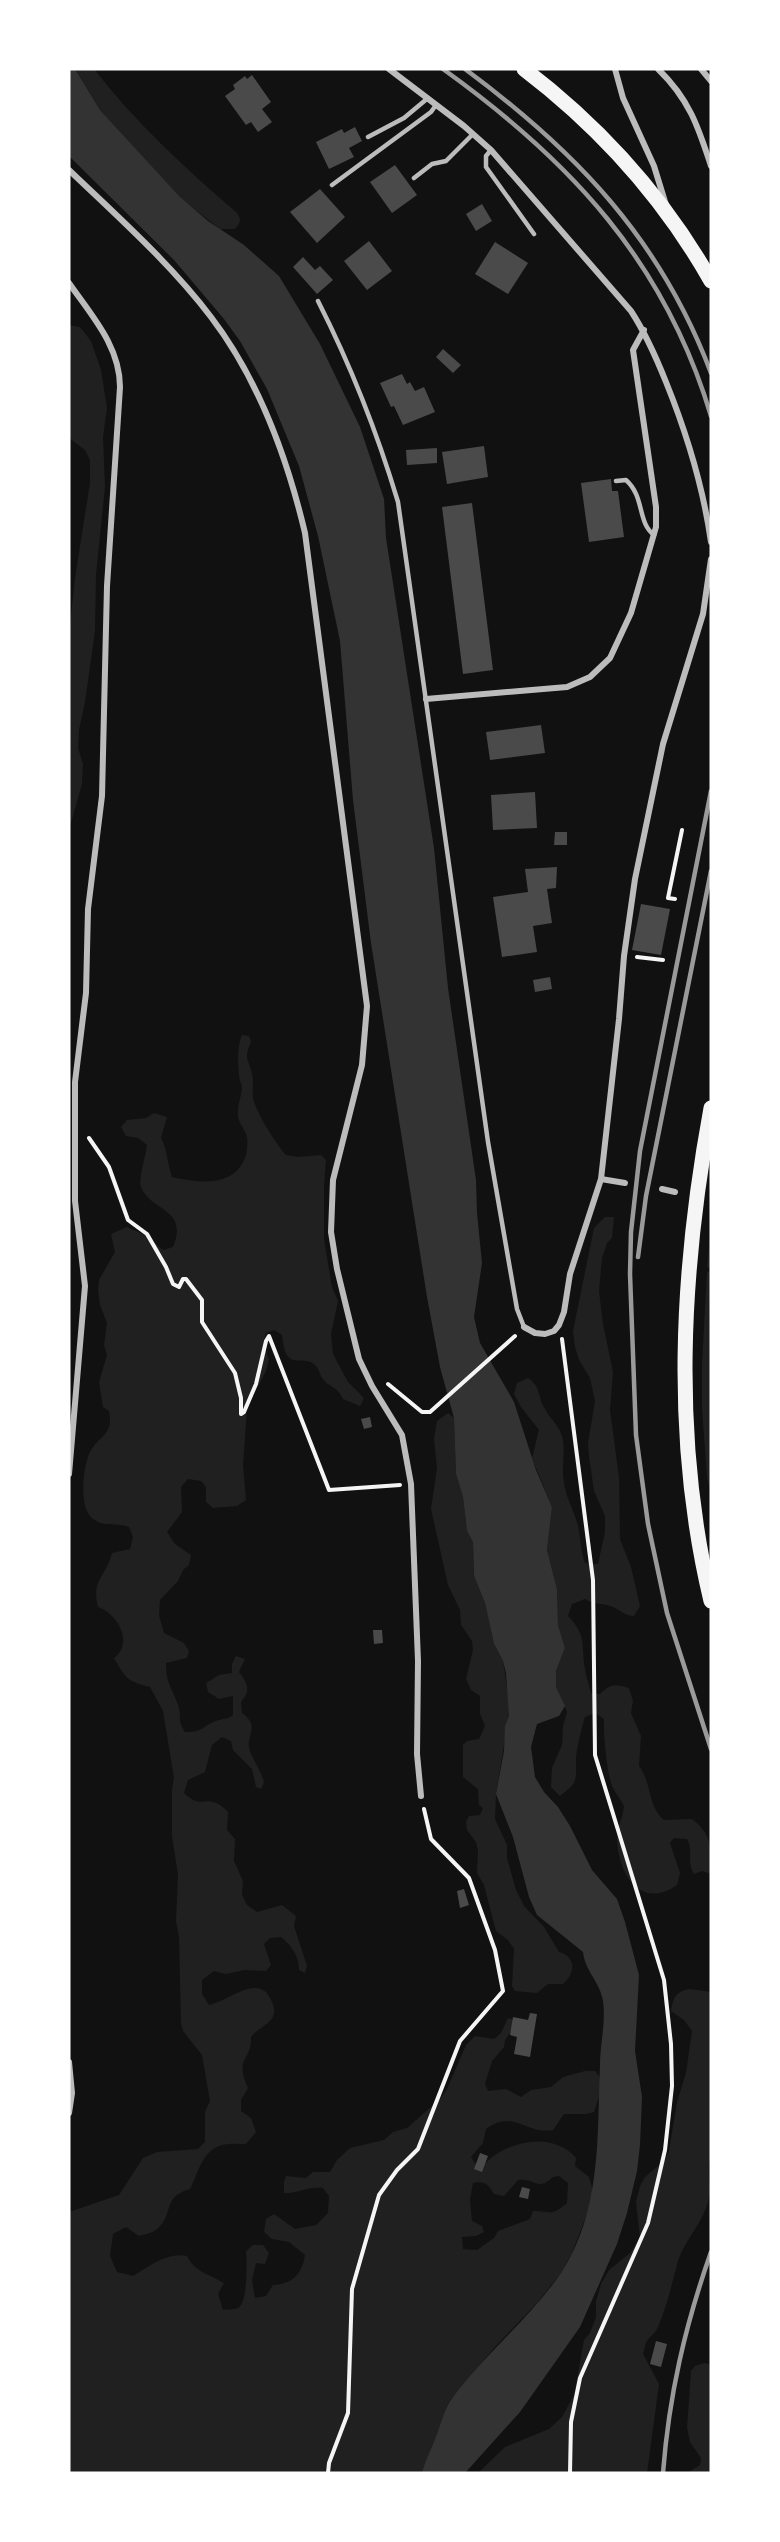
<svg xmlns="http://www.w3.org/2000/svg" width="780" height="2542" font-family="Poppins,sans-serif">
	<rect width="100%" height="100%" fill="#111"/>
	<path fill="#202020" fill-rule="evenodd" d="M75,69H94C135,122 186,169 237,213C242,220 240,223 235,229H220L179,197L100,110Z
		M69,325L80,327L91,341L101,370L107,408L103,437L105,487L96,575L95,631L85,702L79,730L78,748L83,764L82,784L69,830V634L75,578L90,483V460L85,450L69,438Z
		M242,1035L249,1036L251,1042C243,1059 249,1059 252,1074C254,1081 252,1090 253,1098C257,1114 275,1142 286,1155L298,1157L321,1155L326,1160L324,1186V1239L332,1287L338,1301L331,1334L333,1354L348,1382L364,1398L360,1406L343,1399C337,1385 329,1388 323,1379C320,1376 319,1369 316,1366C302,1351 286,1376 282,1335L274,1330L266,1333L263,1344L269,1359L266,1371L247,1408L243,1466L246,1500L237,1506L213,1508L206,1502V1487L201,1481L188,1479L181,1487L182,1512L167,1532L175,1544L191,1555L189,1565L183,1570L178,1581L160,1600L159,1615L164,1633L184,1643L189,1651L187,1658L166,1663C166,1684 172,1687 178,1705C182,1716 177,1720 185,1732C203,1733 204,1724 219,1720C225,1718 227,1720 233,1715V1696L219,1699L208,1692L206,1683L219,1675L232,1673V1664L236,1656L245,1659L239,1672C248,1684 251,1690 241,1702L242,1713C262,1728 244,1735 250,1751C254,1762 261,1771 264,1782L261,1789L256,1787L252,1769L233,1750L231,1741L222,1737L212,1745L205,1772L188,1780L184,1793C202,1809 202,1797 216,1803C220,1804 225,1809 228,1812L227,1830L235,1839L234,1861L243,1881L242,1895L247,1905L257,1912L282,1905L296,1916L294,1926L307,1966L305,1973L299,1970C299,1956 292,1946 281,1937L270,1938L264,1944L271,1965L266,1971L244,1970L226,1974L214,1971L202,1980V1994L209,2005C228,2001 260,1972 271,2000C273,2003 275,2010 274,2014C271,2025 257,2028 251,2037C252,2061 234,2057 248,2088L241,2100V2111L251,2118L256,2132L246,2144C239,2144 230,2143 222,2145C202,2150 198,2174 190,2189C161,2197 175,2214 157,2229C153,2233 145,2234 139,2236L126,2227L113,2234L110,2256L117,2272L133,2276C150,2266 167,2252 187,2256C195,2272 209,2274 224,2283L218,2294L223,2310C227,2309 234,2310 238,2308C248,2303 247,2261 246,2251L253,2245H263L269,2253L265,2264L256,2263L252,2280L255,2298L266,2296L273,2285C293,2284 302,2274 305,2255L289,2242L272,2239L264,2232L266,2219L274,2214L295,2229L316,2225L328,2213L329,2196L323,2188C308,2186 299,2193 284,2193V2182L286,2176L306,2178L313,2172H330L337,2160L350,2148L384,2140L393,2132L407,2128L440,2099L447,2089L466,2045L475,2036L494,2039L501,2033L508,2018L515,2020L516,2024L505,2040L504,2047L492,2061L485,2084L488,2091L506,2089L521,2097L531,2090L551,2087L563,2077L585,2071H595C607,2082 598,2098 594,2112L586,2114H564L553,2130C525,2135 514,2108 486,2129L483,2143L471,2157L476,2165H484C505,2141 553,2130 576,2158L575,2166L589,2177L593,2191L589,2209L572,2253L561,2273L537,2303L494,2348L452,2398L422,2473H69V2212L119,2195L143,2158L157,2152L198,2149L205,2142V2112L210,2101L202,2055L183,2031L181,2023L179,1937L176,1921L178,1875L172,1836V1789L174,1778L163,1711L150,1687C127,1681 126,1679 114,1658C134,1643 118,1614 98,1607C91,1580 106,1577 112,1553L130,1549L133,1537L129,1527C117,1522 105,1528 93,1519C78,1509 83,1466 90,1452C99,1435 114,1435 109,1411L103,1407L99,1382L107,1355L104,1345L107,1323L100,1305L98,1291L99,1280L115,1252L111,1234L127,1227L147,1236L163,1250L173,1247C189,1208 151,1212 141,1187C138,1179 146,1155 147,1145L138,1138L126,1136L121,1127L127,1120L146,1118L154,1113L167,1117L161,1138C168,1151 167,1163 172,1177C198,1183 236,1188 246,1155C247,1150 248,1142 247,1137C245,1129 239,1124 238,1116C237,1106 241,1098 242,1088C242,1084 239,1080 239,1075C238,1064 237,1045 242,1035ZM559,2176L568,2183L567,2203C550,2217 552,2211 533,2211L530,2219L498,2231L494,2238L477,2250L463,2249L462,2237L476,2236L484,2232L482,2226L472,2221L470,2200L473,2183C485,2180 489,2185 494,2194L504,2196L518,2180C536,2178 537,2192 553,2177Z
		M605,1217H614L612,1238L607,1243L602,1258L599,1291L603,1324L613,1372L610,1410L619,1477L620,1539L631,1567L640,1606L634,1616C621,1615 621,1609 610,1606C601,1603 595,1605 585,1599L572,1604L568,1616C587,1635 581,1645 585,1669C586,1677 589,1685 591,1693L600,1694C611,1683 616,1684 629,1688L633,1701L631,1713L641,1736L639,1766C652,1783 647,1805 664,1820L692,1819C713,1835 711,1849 711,1874L702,1871L694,1874C686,1862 694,1850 687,1839L674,1838L670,1843L680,1873L677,1885C640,1911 618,1873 617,1839C617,1828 623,1817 624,1806C621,1799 615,1793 612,1786C607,1772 603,1734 604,1719L595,1713L585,1717C582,1726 576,1751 576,1760C576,1781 578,1782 560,1796L551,1787L552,1768L562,1745L563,1726L567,1712L556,1687V1671L565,1648L558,1625L557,1589L547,1550L552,1507L532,1458L539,1430L521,1407L514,1394L517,1383L528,1378C541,1386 538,1398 545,1409C550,1419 559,1425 562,1436C566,1451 561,1468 564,1483C566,1497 573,1509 577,1522C581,1536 580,1549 585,1563L598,1564L605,1532V1516L594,1491L589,1456L588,1443L595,1401L590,1378L579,1360L575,1347L573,1331L594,1228Z
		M711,1228V1494L707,1477L702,1409V1364L707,1272H709L710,1268L707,1267Z
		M448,1413L454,1418L456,1474L463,1497L467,1531L473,1542L474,1576L485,1603L494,1644L503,1661L510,1708L496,1794L495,1819L507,1845V1858L516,1890L524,1906L544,1927L559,1952C577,1957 575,1974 563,1984H548L537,1993L515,1991L512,1986L514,1949L508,1940L496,1931L484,1885L477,1873L478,1851L476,1842L467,1830L466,1822L469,1816L480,1815L483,1808L479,1805L478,1789L463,1777V1745L467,1741L479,1739L485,1726L480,1714V1696L471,1690L466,1679L473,1650L472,1641L461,1625L460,1610L448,1585L431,1509L437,1468L434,1439L437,1421Z
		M690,1989L711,1992V2155C705,2174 714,2187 706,2208C699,2227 684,2242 678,2261C672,2283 667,2306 658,2327C656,2333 650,2336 647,2341C645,2345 644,2350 643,2354L659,2384L647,2473H478L505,2447L549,2429L562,2417L574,2395L584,2340L590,2333L596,2317V2301L601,2284L609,2270L630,2253L640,2238L636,2202L640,2186L645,2177L664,2161L669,2151L677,2102L686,2073L692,2031L684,2020L671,2011C673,1998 676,1991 690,1989Z
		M704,2363L709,2364L711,2368V2473H687L700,2465L701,2458L690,2442L687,2428L691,2371L695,2366Z"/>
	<path fill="#333" d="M69,69H75L100,110L179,196L208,221L244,245L279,276L320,344L360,427L384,499L386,538L434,848L448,988L476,1180L477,1213L482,1263L474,1317L480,1343L514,1402L536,1470L552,1507L547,1550L557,1589L558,1625L565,1648L556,1671V1687L565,1706L559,1716L537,1724L531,1747L535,1777L544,1792L558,1807L570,1826L592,1870L617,1899L625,1922L639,1975L635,2051L642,2097L640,2145L637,2171L627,2213L617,2244L580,2327L520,2412L465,2473H422C425,2461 431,2450 435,2439C441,2425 444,2409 453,2397C486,2353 530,2318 561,2273C602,2210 597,2136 600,2065C600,2043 606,2023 603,2001C600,1982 585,1971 583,1952L537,1915L529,1897L513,1837L496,1794L504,1751L505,1726L509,1716L506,1673L503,1661L494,1644L485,1603L474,1576L473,1542L467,1531L463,1497L456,1474L454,1418L440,1367L427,1297L371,943L353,800L340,641L318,536L299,466L267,389L240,341L224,319L174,260L69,156Z"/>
	<path fill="#4a4a4a" d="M252,75L271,102L262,109L272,122L258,132L251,122L246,125L225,96L235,89L233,85L245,76L247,79Z
		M355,127L362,141L349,148L354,157L329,169L316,142L342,129L344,133Z
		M395,165L417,195L392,213L370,182Z
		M320,189L345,217L317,243L290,212Z
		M482,204L492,221L476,231L466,214Z
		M369,241L392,271L367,290L344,261Z
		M495,242L528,263L508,294L475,274Z
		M303,257L315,270L320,266L333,280L317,294L293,267Z
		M443,349L461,365L453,373L436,357Z
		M402,374L407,384L410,382L415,391L424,387L435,412L403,425L394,406L391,407L380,383Z
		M484,446L488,477L447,484L442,452Z
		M437,448V463L407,465L406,450Z
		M611,479L612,491H618L624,537L589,542L581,483Z
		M472,503L493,670L463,674L442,507Z
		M541,725L545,753L490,760L486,732Z
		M535,792L537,828L493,830L491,795Z
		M555,832H567V845H554Z
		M557,867L556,888L547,889L552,923L533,926L537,952L502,957L493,897L528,892L525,869Z
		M641,904L670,909L661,955L632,950Z
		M550,977L552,989L535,992L533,980Z
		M370,1417L372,1427L364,1429L361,1419Z
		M373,1630H382L383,1643L374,1644Z
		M464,1889L469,1905L460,1908L457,1891Z
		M530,2013L537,2014L530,2057L514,2054L517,2037L510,2035L513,2017L528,2020Z
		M480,2153L488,2156L482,2172L474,2169Z
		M522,2187L530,2189L528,2199L519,2197Z
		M656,2341L667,2344L661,2367L650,2364Z"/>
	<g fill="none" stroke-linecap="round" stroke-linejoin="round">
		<path stroke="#f5f5f5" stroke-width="4" d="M675,899L668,898L682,830
			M637,957L663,960
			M89,1138L109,1167L128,1220L147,1234L166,1267L173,1284L179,1287L183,1279H186L202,1300V1322L235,1373L241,1398V1414L244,1412L256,1384L266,1341L269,1336L329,1490L400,1485
			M562,1339L593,1580L595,1755L664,1980L671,2044L672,2086L665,2150L648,2223L580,2378L571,2422L570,2473
			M388,1384L422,1412H430L515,1336
			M328,2473L329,2463L348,2413L352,2289L379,2195L397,2170L418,2149L460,2041L503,1991L495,1950L469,1878L431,1839L424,1809"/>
		<path stroke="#bcbcbc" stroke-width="4.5" d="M368,137L404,118L428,98
			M491,150L486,156V167L534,234
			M414,178L432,164L446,161L473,134
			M332,185L431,112L436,105
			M318,301C351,366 377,432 398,502L488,1142L517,1309L524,1327
			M616,481L626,480C645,497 637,522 654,535"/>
		<path stroke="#bcbcbc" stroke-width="6" d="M389,69L464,126L491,150L631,311C646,334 656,357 666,382C687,434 703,486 711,542
			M615,69L623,98L654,166L666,205
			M658,69C689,99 698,126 711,166
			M701,69L711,81
			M69,170C118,217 170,263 211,317C259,380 287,457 305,533L367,1006L362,1065L333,1180L331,1232L337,1269L359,1359L372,1386L402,1435L411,1484L418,1661L417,1754L421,1796
			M69,283C91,315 120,346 120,387L107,586L102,796L88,909L86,993L75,1082V1201L85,1286L69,1474
			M426,699L567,687L590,677L610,658L631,613L656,527V507L633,350L644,330
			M601,1179L625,1183
			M662,1189L675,1192
			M524,1327L535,1333L545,1334L554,1331L559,1325L564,1312L570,1274L601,1179L619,1019L624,956L635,879L663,744L703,614L711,559
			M69,2062L72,2093L69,2113"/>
		<path stroke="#f5f5f5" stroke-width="15" d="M524,69C600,127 664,198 711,281
			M711,1108C681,1271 672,1438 711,1601"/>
		<path stroke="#9a9a9a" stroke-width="4.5" d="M443,69C571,161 665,262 711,416
			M465,69C577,152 661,240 711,373
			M711,791L640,1151L631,1232L630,1274L636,1435L648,1524L667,1613L711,1749
			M638,1257L646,1196L711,871
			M663,2473C669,2395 685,2326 711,2252"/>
	</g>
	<rect width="780" height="2542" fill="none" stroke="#ffffff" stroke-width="141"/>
</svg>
